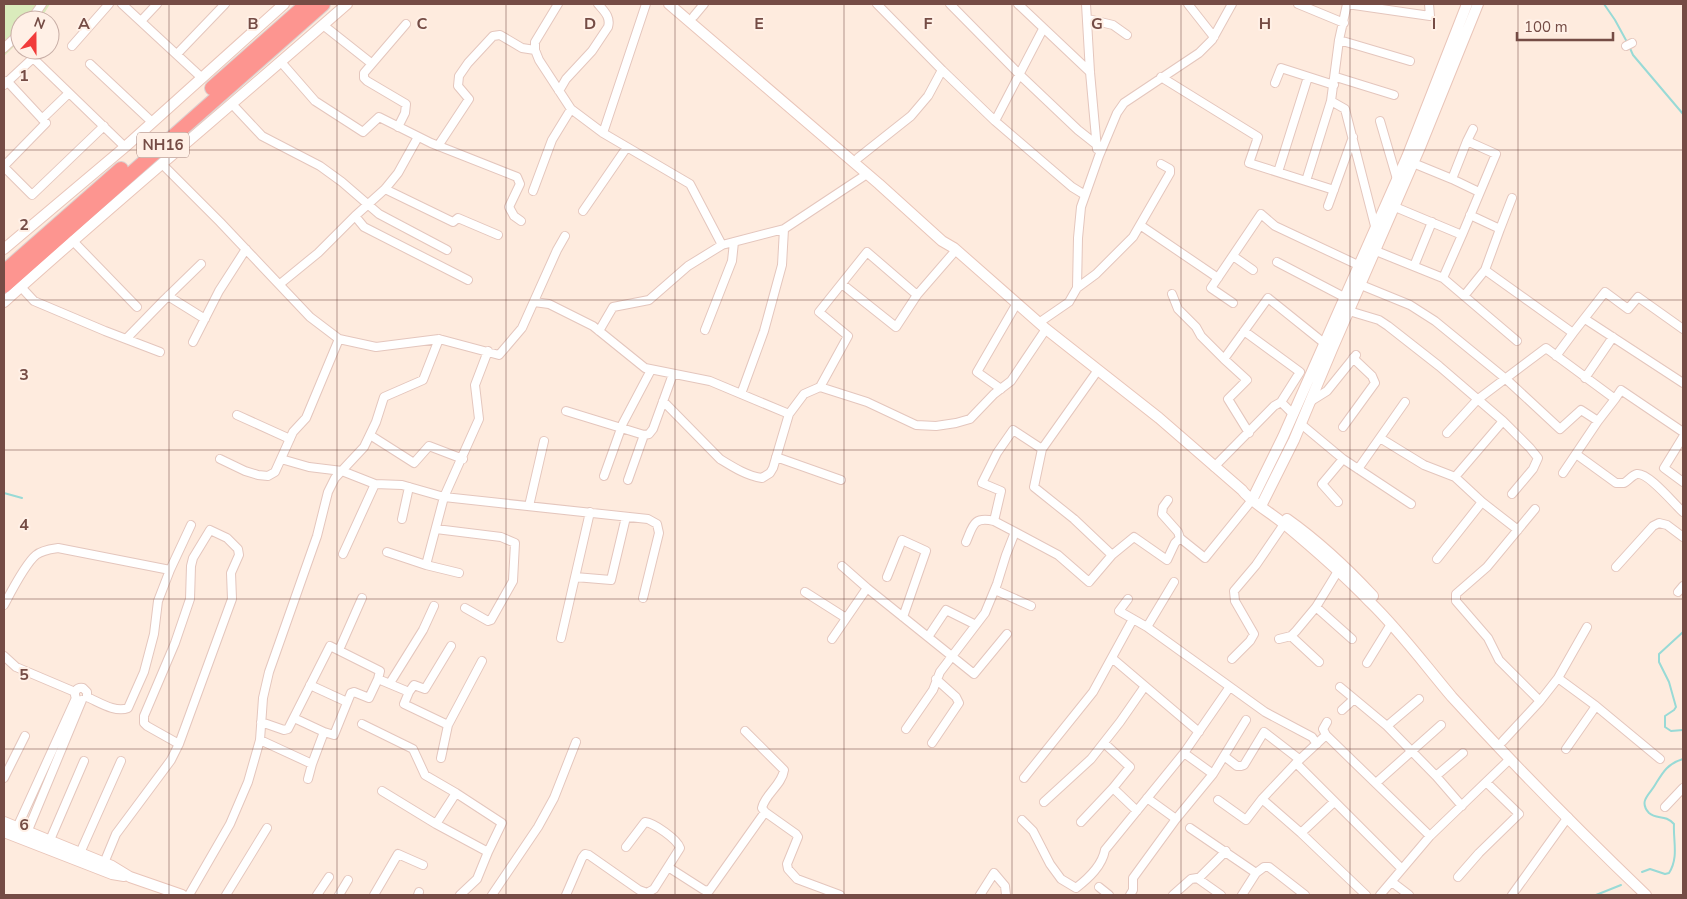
<svg xmlns="http://www.w3.org/2000/svg" width="1687" height="899" font-family="'Nunito Sans',sans-serif">
	<rect width="100%" height="100%" fill="#feebde"/>
	<path fill="#daebbc" d="M4,4H50L40,20H20V41L4,56Z"/>
	<g fill="none" stroke-linecap="round" stroke-linejoin="round">
		<path stroke="#98dad6" stroke-width="2" d="M1604,4L1615,20L1627,42
			M1629,46L1633,55L1683,114
			M4,493L22,498
			M1683,632L1659,654V662L1669,682L1676,707L1674,710L1665,716V727L1671,731L1683,730
			M1642,872L1650,869L1665,874L1669,873C1679,857 1673,841 1674,824C1665,814 1657,820 1649,813C1638,801 1650,794 1655,785C1663,772 1667,764 1683,759
			M1596,895L1621,885"/>
		<defs>
			<path id="street" d="M122,4L202,78
				M558,4L535,42V50L539,60L571,109L603,133L690,184L722,245
				M877,4L942,70L995,121L1072,187L1085,195
				M950,4L1020,75L1078,130L1097,145
				M1018,4L1090,72
				M1086,4L1090,72L1097,149
				M1188,4L1214,37
				M1298,4L1344,23
				M1347,4L1339,40L1331,101L1345,109L1375,226
				M1347,4L1430,16L1429,4
				M694,16L704,4
				M1088,19L1113,25L1127,35
				M31,20L42,4
				M141,21L157,4
				M323,25L371,63
				M1339,40L1410,61
				M72,46L109,4
				M1626,46L1632,43
				M4,48L20,33
				M177,54L225,4
				M281,62L315,101L363,132L379,117L431,143L517,177L520,184L509,207L514,216L521,221
				M90,64L152,122
				M1161,77L1258,137L1249,163L1334,190
				M1336,77L1394,95
				M1275,83L1281,68L1334,85
				M4,85L33,58L125,147
				M559,91L566,79L592,51L608,27C611,17 604,11 598,4
				M232,104L262,136L320,166L342,182L379,214L447,250
				M42,119L69,93
				M995,121L1043,29
				M1380,121L1397,179
				M398,127L405,113L406,104L367,81L364,78V73L406,24
				M603,133L646,4
				M418,137L398,173L385,189L355,216L364,227L468,280
				M1467,141L1473,129
				M438,146L469,99L458,86L459,76L468,63L493,36L500,35L522,48L535,50
				M858,158L911,116L928,96L942,70
				M1413,163L1452,179
				M162,164L220,222L310,317L339,339L376,347L439,339L499,355L522,328L557,250L565,236
				M4,166L46,123L7,81
				M4,167L32,195L104,126
				M1278,172L1308,77
				M1306,181L1331,101
				M385,189L453,222L458,218L498,235
				M533,191L552,140L571,109
				M1328,206L1353,137
				M1395,207L1462,235L1443,278L1517,341
				M583,211L627,147
				M1470,215L1500,229L1485,270L1573,333L1556,356
				M1140,225L1218,278
				M1500,229L1512,198
				M1462,235L1496,154L1467,141L1452,179L1479,192
				M72,240L137,307
				M1376,251L1443,278
				M1233,256L1253,270
				M1277,262L1344,297
				M1414,266L1432,222
				M280,284L318,253L355,216
				M842,284L896,327L917,295
				M1361,285L1410,305L1435,321L1506,379L1560,429L1581,410L1598,421L1615,399
				M21,287L34,301L105,331L160,352
				M1077,288L1096,274L1133,237L1170,173V169L1161,164
				M1172,294L1178,309L1196,327L1201,336L1224,359
				M168,296L205,319
				M1464,296L1485,270
				M534,302L549,304L593,326L645,368L710,381L789,414L804,394L820,387L867,402L916,425L936,426L956,423L970,419L994,394L1011,381L1046,329
				M1233,303L1211,288L1261,214L1275,226L1358,265
				M1349,311L1379,320L1388,326L1439,366L1503,421L1455,477L1424,465L1380,438
				M1585,319L1683,383
				M1040,322L1069,302L1077,288L1078,238L1081,207L1099,156L1117,113L1124,103L1199,53L1212,40L1232,4
				M705,330L732,261L734,242
				M599,331L613,307L649,300L688,266L722,245L784,229
				M1244,331L1300,372L1281,402
				M1573,333L1605,292L1628,309L1638,297L1683,329
				M126,339L164,300L201,264
				M193,342L219,291L246,249
				M488,351L475,385L479,419L444,497L648,519L657,524L659,533L643,598
				M1585,378L1613,337
				M820,387L848,336L819,312L867,252L917,295L956,250
				M1001,389L977,372L1017,303
				M741,394L764,331L782,265L784,229L867,174
				M663,401L720,459C733,467 747,476 762,478L770,473L773,468L789,414
				M1311,401L1327,391L1356,355
				M566,411L644,435L649,434L653,429L673,374
				M237,415L290,439
				M1503,421L1530,448L1538,458L1533,469L1512,494
				M1301,424L1343,459L1411,504
				M1343,427L1375,383L1372,376L1353,358
				M1249,433L1228,399L1247,380L1224,359L1268,298L1324,343
				M1447,433L1477,400L1546,348L1615,399L1621,390L1683,432
				M370,435L414,463L429,446L463,459
				M1683,437L1664,468L1683,482
				M1042,449L1098,370
				M1576,454L1616,483H1624C1628,481 1632,475 1637,474C1648,472 1674,504 1683,512
				M776,457L841,480
				M220,459L245,471L258,475L268,476L275,472L293,432L306,418L339,339
				M281,459L309,467L342,471L375,484L402,485L444,497L426,565L459,573
				M1214,467L1274,406L1281,402L1293,414
				M1358,469L1405,402
				M1563,473L1598,421
				M604,476L623,423L651,370
				M628,480L644,435
				M1168,500L1163,507L1162,514L1178,532L1180,538
				M1338,502L1322,484L1343,459
				M1482,502L1518,530
				M529,506L544,441
				M1535,509L1487,567L1456,594V601L1488,638L1499,660L1540,701L1558,678L1596,706L1660,759
				M402,519L409,487
				M436,529L501,537L515,543L513,581L491,620L488,621L465,608
				M1015,532L994,521L1001,491L982,483L997,453L1013,430L1042,449L1034,487L1074,519L1112,555
				M966,542C973,526 973,516 994,521
				M387,552L426,565
				M343,554L375,484
				M1437,559L1482,502L1455,477
				M842,566L867,588
				M1616,567L1653,526L1659,523L1667,525L1683,537
				M575,577L611,580L626,517
				M887,577L902,540L926,551L903,617
				M995,590L1031,606
				M805,592L846,618
				M1678,592L1683,586
				M1128,599L1119,611L1133,619
				M4,605C11,592 25,564 36,555C42,550 51,549 58,548L170,570
				M1316,607L1352,639
				M1147,627L1174,582
				M1291,636L1319,662
				M928,637L946,610L976,625
				M561,638L590,512
				M832,639L867,588L974,674L1007,634
				M1279,639L1291,636L1296,631L1316,607L1338,571
				M339,650L362,598
				M4,656L16,667L75,692
				M1112,658L1199,732
				M1232,659L1250,641L1254,634L1235,601L1234,591L1256,565L1284,524
				M1367,663L1391,624
				M1558,678L1587,627
				M390,683L423,630L434,606
				M310,685L347,702
				M1340,687L1387,726L1436,776L1462,806
				M409,692L414,685L425,689L451,646
				M87,697C99,702 115,713 128,708L144,672L154,634L158,601L170,570L191,525
				M1342,710L1354,699
				M294,718L324,732
				M261,722L284,730L288,729L330,646L380,671L378,679
				M362,724L413,749L425,775L456,793L436,824L488,852L477,879L460,895
				M448,725L482,661
				M1387,726L1419,699
				M906,729L933,690L940,672L985,613L997,584L1006,555L1015,532L1058,555L1089,582L1112,555L1134,537L1167,560L1175,543L1180,538L1205,558L1252,500
				M745,731L784,770C782,785 765,794 762,808L765,812L796,834L798,837L787,864L788,869L797,879L840,895
				M1326,735L1323,729L1327,722
				M260,740L312,764L324,732L334,735L351,693L354,692L369,698L378,679L409,692L404,704L448,725L441,758
				M1503,741L1540,701
				M932,743L959,703L956,697L936,679
				M1104,743L1130,767L1113,788L1137,811
				M1566,749L1596,706
				M1224,756L1237,766H1241L1244,765L1264,732L1299,759
				M1296,763L1402,869
				M1213,774L1246,720
				M1436,776L1463,753
				M4,778L25,736
				M1024,778L1093,692L1133,619L1147,627L1265,712L1312,737L1317,744
				M308,779L312,764
				M1376,783L1441,725
				M382,791L436,824
				M456,793L502,823L488,852
				M1147,798L1176,819
				M1262,799L1301,833
				M1218,800L1246,820L1262,799L1296,763L1326,735L1430,836
				M1044,802L1091,759L1120,722L1145,686
				M1334,802L1301,833L1366,895
				M1665,807L1683,788
				M1022,820L1033,831L1050,864L1061,879L1076,888C1089,878 1102,866 1105,850L1184,753L1229,688
				M1081,822L1113,788
				M1190,828L1256,873L1242,895
				M15,832L76,698C73,692 77,687 83,688L87,692V697
				M26,835L82,700
				M50,840L84,761
				M80,853L121,761
				M104,863L116,834L171,760L179,744L232,599L231,573L239,555L238,549L227,538L210,530L193,558L191,566L190,599L175,643L144,716V723L147,726L179,744
				M668,867L704,890L709,891L765,812
				M1256,873L1264,867H1269L1305,895
				M1458,877L1479,853L1519,814L1487,783
				M1199,878L1226,851
				M1392,882L1409,895
				M1099,887L1109,895
				M189,895L230,824L248,782L260,740L263,698L269,672L317,536L328,492L335,478L364,447L376,422L384,397L423,380L439,339
				M226,895L267,828
				M317,895L329,877
				M339,895L348,880
				M374,895L398,854L423,865
				M418,895L419,892
				M492,895L538,827L554,798L576,742
				M566,895L582,858L585,854L589,855L639,890L647,893L654,889L680,848C677,839 654,823 645,822L626,847
				M980,895L994,873L1005,886L1006,895
				M1130,895L1133,890V878L1176,819L1213,774L1184,753
				M1173,895L1191,879L1197,878L1221,895
				M1380,895L1430,836L1510,759
				M1512,895L1568,817"/>
			<path id="secondary" d="M669,4L879,184L942,241L954,248L1046,329L1159,418L1242,490C1251,502 1271,513 1283,523C1313,548 1343,574 1370,602C1400,631 1425,665 1452,697C1514,765 1579,831 1646,895
				M4,249L125,147L284,4
				M4,302C116,201 233,104 347,4
				M1252,500L1283,437L1407,157L1467,4
				M1261,506L1294,440L1333,347L1421,145L1478,4
				M1287,519C1318,541 1347,568 1373,596
				M4,822L112,866L130,877L182,895
				M4,832L112,874L124,876"/>
			<path id="highway" d="M212,88L307,4
				M4,272L121,169
				M4,286L323,4"/>
		</defs>
		<use href="#street" stroke="#e4c6bd" stroke-width="10"/>
		<use href="#secondary" stroke="#e9c5b9" stroke-width="12"/>
		<use href="#highway" stroke="#dbd0cf" stroke-width="16"/>
		<use href="#street" stroke="#fff" stroke-width="8"/>
		<use href="#secondary" stroke="#fff" stroke-width="10"/>
		<use href="#highway" stroke="#fd9590" stroke-width="14"/>
	</g>
	<path fill="none" stroke="#754c45" stroke-width="1" stroke-opacity="0.55" d="M169,4V895M337,4V895M506,4V895M675,4V895M844,4V895M1012,4V895M1181,4V895M1350,4V895M1518,4V895M4,150H1683M4,300H1683M4,450H1683M4,599H1683M4,749H1683"/>
	<g text-anchor="middle" stroke-width="4" stroke-linejoin="round" paint-order="stroke">
		<rect fill="#fff0e6" stroke="#9e7d75" stroke-width="1" x="137" y="132.5" width="52" height="25" rx="4"/>
		<g font-size="15" font-weight="bold" fill="#754c45">
			<text x="163" y="150">NH16</text>
		</g>
	</g>
	<g font-size="16" text-anchor="middle" font-weight="bold" fill="#754c45" stroke="#fff0e6" stroke-width="4" stroke-linejoin="round" paint-order="stroke">
		<text x="84" y="29">A</text>
		<text x="253" y="29">B</text>
		<text x="422" y="29">C</text>
		<text x="590" y="29">D</text>
		<text x="759" y="29">E</text>
		<text x="928" y="29">F</text>
		<text x="1097" y="29">G</text>
		<text x="1265" y="29">H</text>
		<text x="1434" y="29">I</text>
		<text x="24" y="81">1</text>
		<text x="24" y="230">2</text>
		<text x="24" y="380">3</text>
		<text x="24" y="530">4</text>
		<text x="24" y="680">5</text>
		<text x="24" y="830">6</text>
	</g>
	<rect width="1687" height="899" fill="none" stroke="#754c45" stroke-width="10"/>
	<g transform="translate(35 35) rotate(21)"><circle r="24" fill="#fff0e6" stroke="#c8aea6"/>
	<path d="M0-4L9 19L0 12L-9 19Z" fill="#f13b3a"/>
	<text y="-8" font-size="14" font-weight="bold" text-anchor="middle" fill="#754c45">N</text>
	</g>
	<path d="M1517 32v8h96v-8" fill="none" stroke="#754c45" stroke-width="2.5"/>
	<text x="1524" y="32" font-size="15" fill="#754c45" stroke="#fff0e6" stroke-width="4" paint-order="stroke">100 m</text>
</svg>
